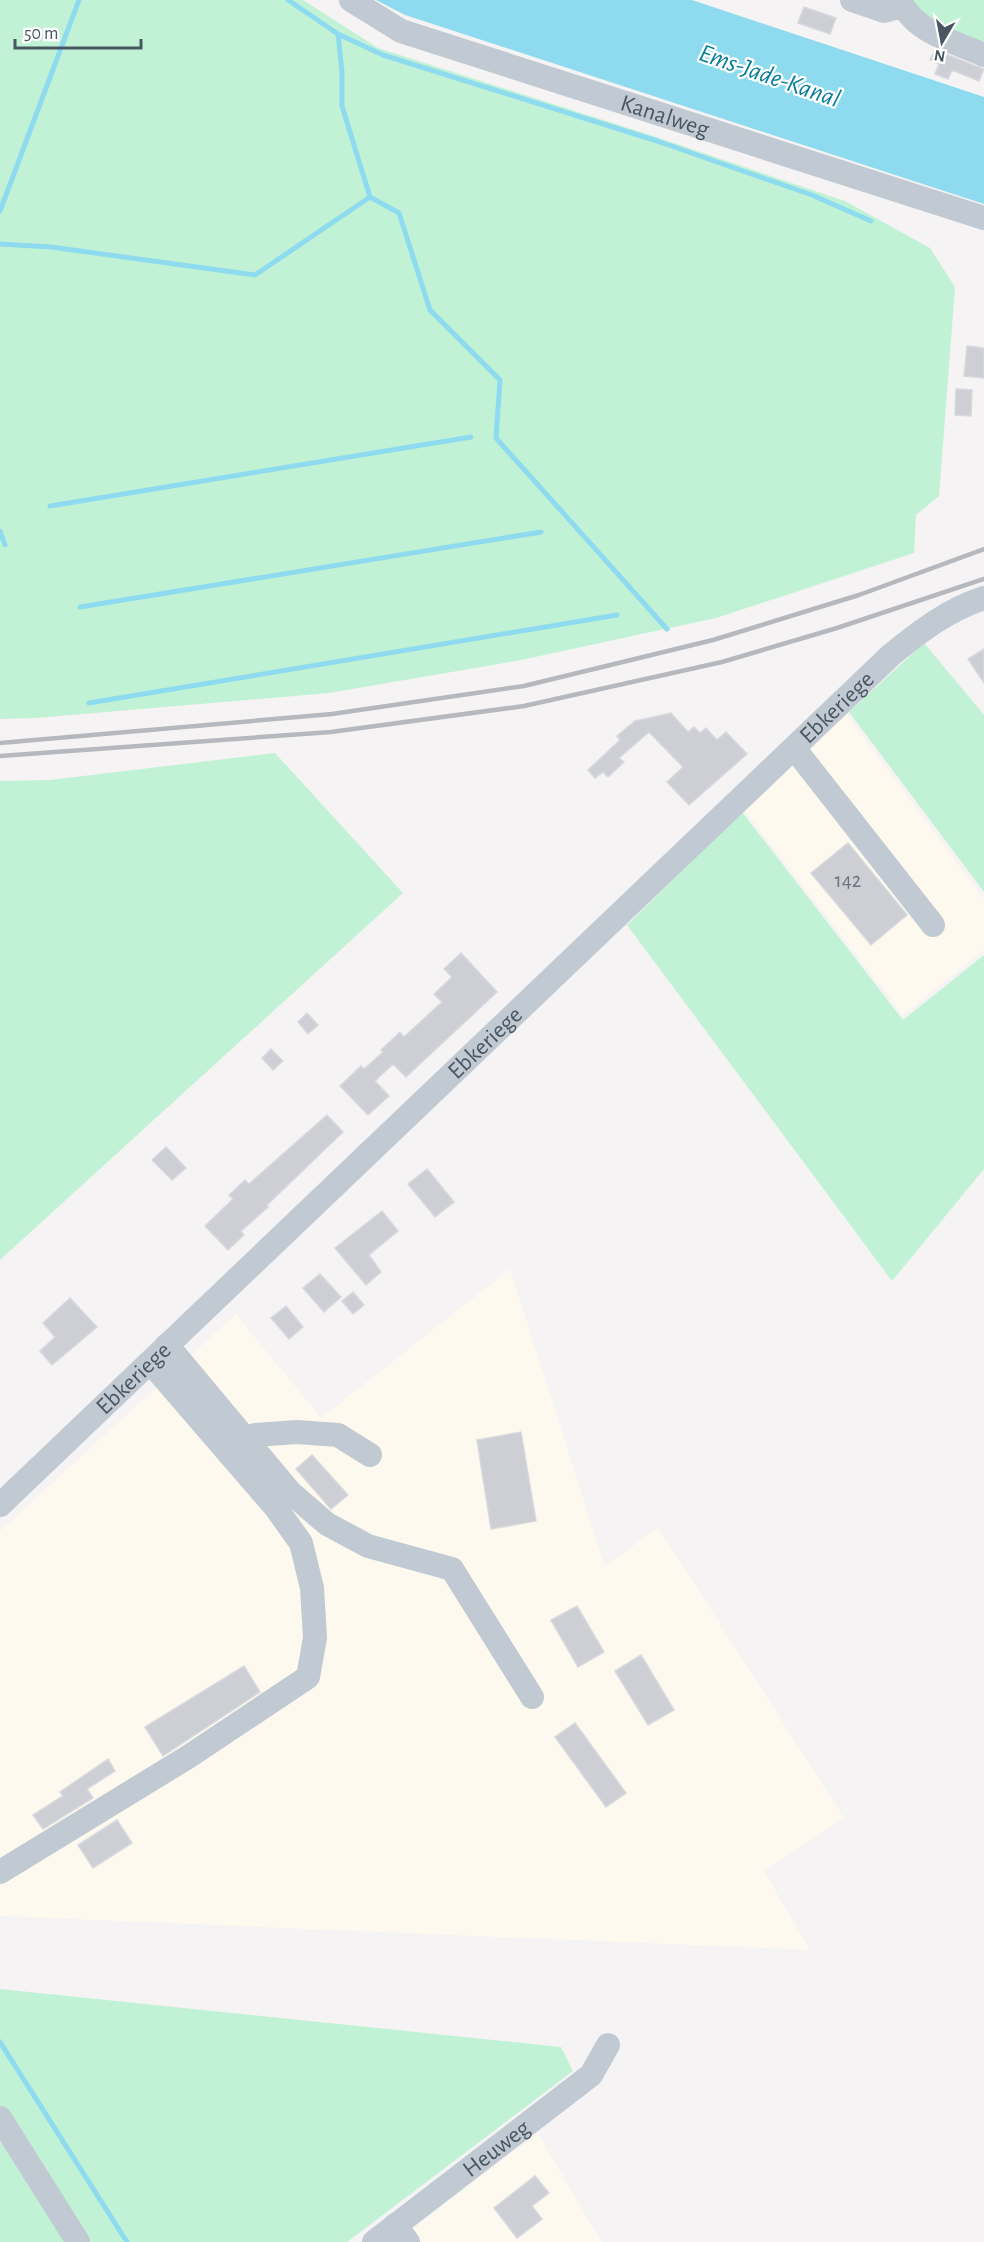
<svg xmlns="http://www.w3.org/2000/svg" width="984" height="2242" font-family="'Alegreya Sans',sans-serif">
	<rect width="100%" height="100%" fill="#f5f3f3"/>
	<path fill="#fdf9ef" d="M846,714L984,899V950L903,1015L745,811Z
		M510,1269L605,1567L658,1527L844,1818L764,1871L810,1950L0,1916V1531L236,1314L321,1418Z
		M538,2133L601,2242H395Z"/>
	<path fill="#c2f2d5" d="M0,0H303L378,48L647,134L845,201L930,248L955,287L939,496L916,515L914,553L716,618L521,660L329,693L36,718L0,719Z
		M870,0H984V48Z
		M924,643L984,715V892L849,712Z
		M275,753L403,893L0,1260V781L50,780Z
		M742,812L903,1020L984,955V1169L892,1281L627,925Z
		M0,1989L561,2047L573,2071L347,2242H0Z"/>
	<path fill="#8edbf0" d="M376,0H692L984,97V204L405,15Z"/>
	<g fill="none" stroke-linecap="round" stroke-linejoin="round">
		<path stroke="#8edbf0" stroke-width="5" d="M288,0L338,34L383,55L657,141L812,195L871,221
			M338,34L342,72V106L370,197L399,213L430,310L500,380L496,438L667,629
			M0,211L79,0
			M0,244L51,247L255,275L370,197
			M50,506L471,437
			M0,531L5,545
			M80,607L541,532
			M89,703L617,615
			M0,2042L127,2242"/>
	</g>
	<path fill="#cdcfd5" stroke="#d7d9de" stroke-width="1.5" d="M804,7L836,18L830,34L798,23Z
		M935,50L984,69L979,81L952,70L948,79L935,74L939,64L930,60Z
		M967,346L984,348V378L964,376Z
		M956,389L972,390L971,416L955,415Z
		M984,649V683L968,659Z
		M671,713L688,732L694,727L700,733L706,728L717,740L726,732L747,754L689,805L667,782L683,767L649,732L619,758L624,762L608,777L603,772L595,778L588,770L620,740L617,736L635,721Z
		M848,843L907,915L871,945L811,873Z
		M461,953L497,992L406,1077L393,1064L375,1081L389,1096L368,1115L340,1086L361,1066L364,1069L383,1052L381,1050L400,1032L404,1037L442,1002L434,994L452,977L444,969Z
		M307,1013L318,1025L308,1034L298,1022Z
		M271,1049L283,1061L273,1070L262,1058Z
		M327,1115L343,1132L267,1205L268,1207L241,1231L244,1235L228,1250L205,1226L233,1199L229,1195L245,1180L249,1184Z
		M166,1147L186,1168L172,1180L152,1160Z
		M427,1169L454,1202L435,1217L408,1184Z
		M382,1211L398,1231L369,1255L381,1272L366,1285L335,1248Z
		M320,1274L341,1297L324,1312L303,1288Z
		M353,1292L364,1305L353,1314L342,1301Z
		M70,1298L97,1327L52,1365L40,1351L55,1337L43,1323Z
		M286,1306L303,1327L289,1339L271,1318Z
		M521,1432L536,1521L491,1529L477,1440Z
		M312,1455L348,1495L331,1509L296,1469Z
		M577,1606L604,1652L578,1667L551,1620Z
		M641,1655L674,1710L648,1725L615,1671Z
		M244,1666L260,1692L163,1756L145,1727Z
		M575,1723L626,1793L606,1807L555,1737Z
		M108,1759L115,1771L87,1789L93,1798L43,1829L33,1815L63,1796L60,1792Z
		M117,1820L132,1843L93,1868L78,1845Z
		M535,2176L549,2193L532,2206L542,2219L517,2238L494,2208Z"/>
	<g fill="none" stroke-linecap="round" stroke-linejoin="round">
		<g stroke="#c1cad2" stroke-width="24">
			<path id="s1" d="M351,0L401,31L984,218"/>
			<path d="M852,0L884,11L903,6"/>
			<path d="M900,0C915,33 953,41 984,55"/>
			<path d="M794,748L933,925"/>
			<path d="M167,1345L290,1492L327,1524L368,1546L452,1569L532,1697"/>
			<path d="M246,1440L255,1435L297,1432L338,1435L370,1455"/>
			<path id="s2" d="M0,1505L891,655C919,632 949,609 984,598"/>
			<path d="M0,1872L188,1757L308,1677L315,1638L312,1588L301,1543L276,1508L150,1362"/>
			<path d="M0,2118L78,2242"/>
			<path d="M395,2225L408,2242"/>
			<path id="s3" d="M374,2242L591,2075L608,2045"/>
		</g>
		<path stroke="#b5b8bd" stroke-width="4.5" d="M0,743L332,714L524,686L713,640L859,595L984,549
			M0,756L331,732L524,706L722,662L837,628L984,579"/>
	</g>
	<g text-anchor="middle" stroke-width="4.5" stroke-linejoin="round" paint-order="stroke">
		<g font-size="21" fill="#6a747e">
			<text x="848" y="887">142</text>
		</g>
		<g font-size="24" fill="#495661" stroke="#fff">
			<text dy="8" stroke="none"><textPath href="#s1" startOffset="336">Kanalweg</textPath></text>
			<text dy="8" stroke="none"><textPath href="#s2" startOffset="1156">Ebkeriege</textPath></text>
			<text dy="8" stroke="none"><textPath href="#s2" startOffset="670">Ebkeriege</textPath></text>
			<text dy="8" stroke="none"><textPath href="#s2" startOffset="184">Ebkeriege</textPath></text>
			<text dy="8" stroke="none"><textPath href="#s3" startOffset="154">Heuweg</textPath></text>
		</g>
		<g font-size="26" font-style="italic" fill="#097e9d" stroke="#fff">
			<text transform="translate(770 75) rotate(19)" y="9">Ems-Jade-Kanal</text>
		</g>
	</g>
	<g transform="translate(942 42) rotate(190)" stroke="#ffffff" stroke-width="4.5" paint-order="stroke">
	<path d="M0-4.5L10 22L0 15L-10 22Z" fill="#495661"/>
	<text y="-9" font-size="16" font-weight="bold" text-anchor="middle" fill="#495661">N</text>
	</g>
	<path d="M15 39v9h126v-9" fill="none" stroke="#495661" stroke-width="3"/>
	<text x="24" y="39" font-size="18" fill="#495661" stroke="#ffffff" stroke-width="4.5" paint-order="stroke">50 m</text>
</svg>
